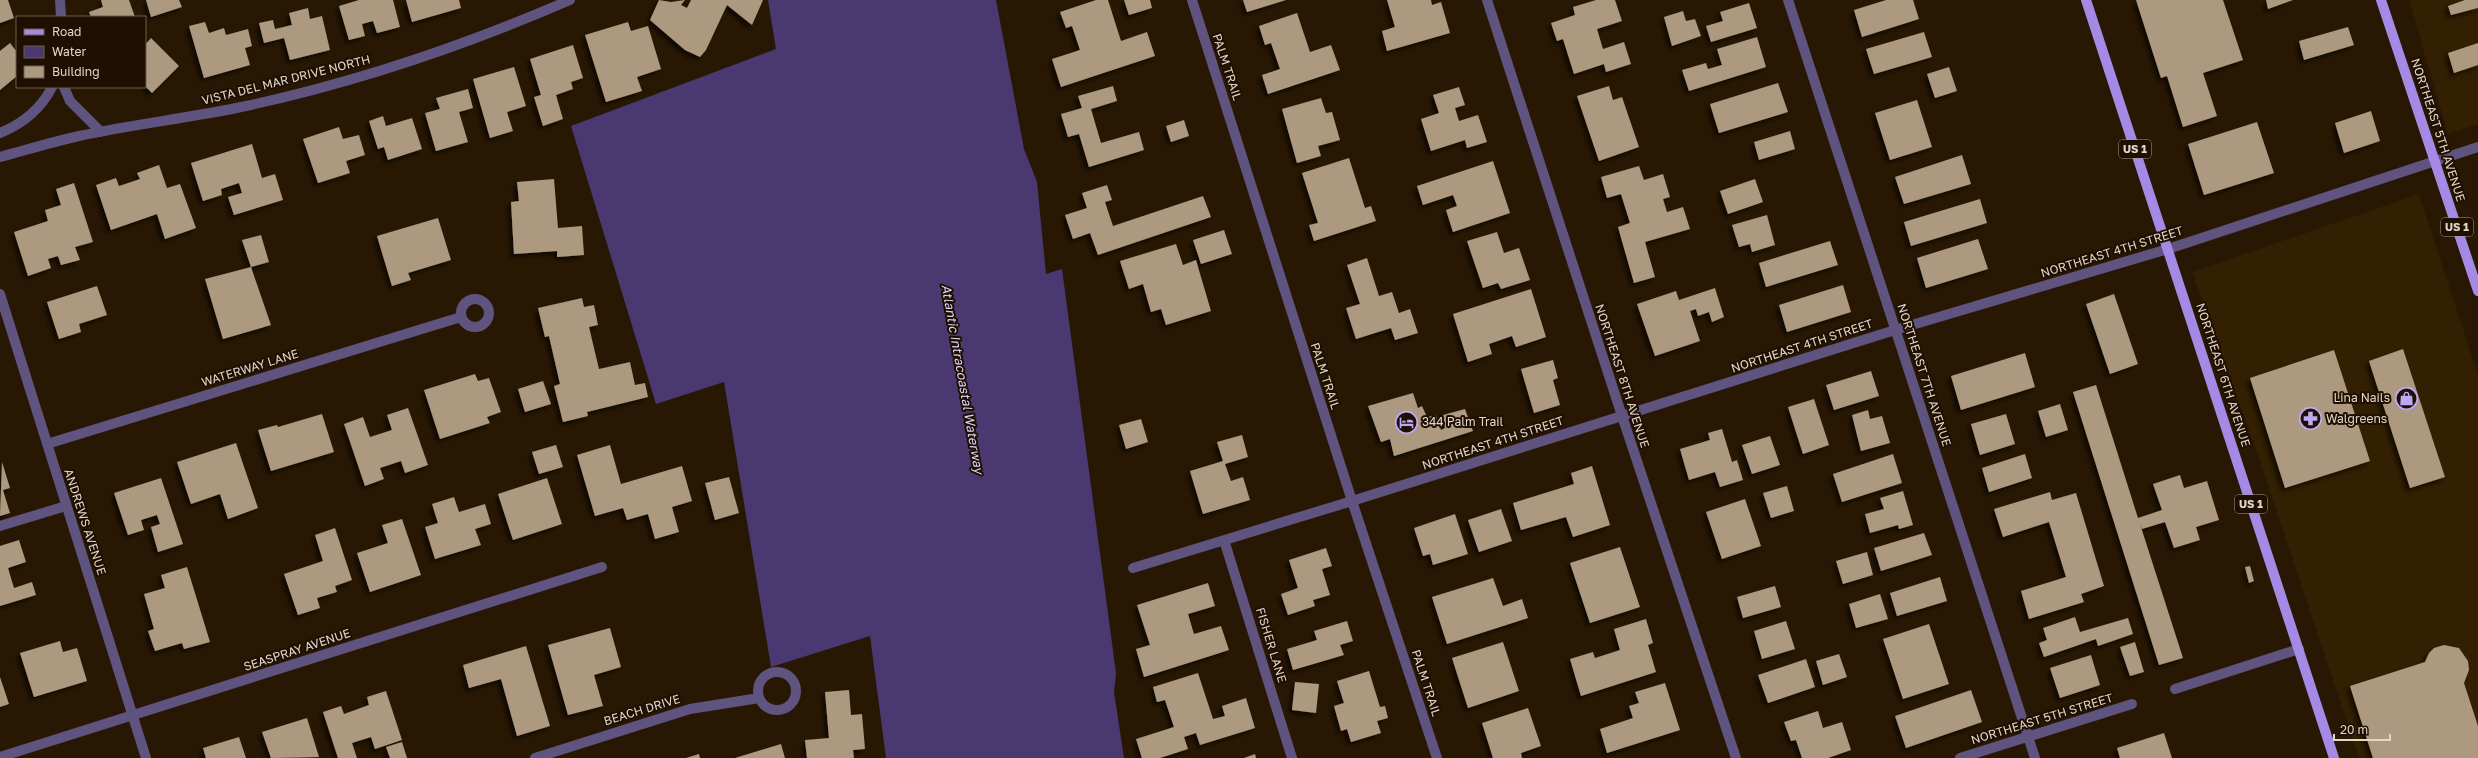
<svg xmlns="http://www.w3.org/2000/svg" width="2478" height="758" font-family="'Golos Text',sans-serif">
	<defs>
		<filter id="shadow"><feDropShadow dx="-3.5" dy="3.5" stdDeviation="2" flood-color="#0009"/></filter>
	</defs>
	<rect width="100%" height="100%" fill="#281803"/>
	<path fill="#331f01" d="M2409,0H2478V124L2448,134Z
		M2419,194L2478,375V758H2359L2261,464L2192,272Z"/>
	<path fill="#4a3871" d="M768,0H996L1024,149L1037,182L1046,274L1062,269L1116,673L1114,692L1124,758H886L870,636L771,667L724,382L656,404L571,126L776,49Z"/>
	<path fill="#ad997f" filter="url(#shadow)" d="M0,0H8L14,18L0,23Z
		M101,0H129L135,17H91L89,12L103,7Z
		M146,0H179L182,7L151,17Z
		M359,0H393L400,27L377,33L373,21L362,24L365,36L349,40L339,6Z
		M406,0H459L461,8L412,22Z
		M659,0L671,2L685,0L681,5L687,8L691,0H763L752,25L727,5L706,50L700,57L685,50L650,20Z
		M1096,0H1108L1121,41L1147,32L1155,56L1061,87L1052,59L1080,50L1072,26L1066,28L1060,12Z
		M1124,0H1150L1152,8L1129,15Z
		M1243,0H1286L1247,12Z
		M1387,0H1431L1432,5L1441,2L1450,33L1387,51L1382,31L1395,27Z
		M1596,0H1615L1622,21L1597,29L1603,49L1624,42L1631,64L1606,72L1604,64L1574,74L1563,39L1557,41L1551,23L1575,15L1573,7Z
		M1886,0H1913L1919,19L1862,37L1854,10Z
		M2136,0H2223L2243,60L2203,73L2217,116L2183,127L2167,76L2161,78Z
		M2266,0H2293L2268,9Z
		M2465,0H2478V8L2451,15L2448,6Z
		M1749,3L1757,28L1711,42L1706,26L1723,21L1720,12Z
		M308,8L310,19L322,16L330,50L290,60L284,38L264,43L259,23L273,20L275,29L292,25L289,13Z
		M1683,11L1686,21L1695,19L1701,36L1672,46L1664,17Z
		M1297,13L1310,52L1331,45L1340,70L1268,94L1262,75L1280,69L1271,43L1265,45L1259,26Z
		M205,22L209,33L224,28L226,35L248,29L252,46L245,48L250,65L204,78L189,26Z
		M628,22L631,31L648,26L661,69L637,77L642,91L606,102L585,35Z
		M2348,27L2354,45L2304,60L2299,41Z
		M1924,32L1932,57L1874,74L1866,49Z
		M1757,37L1766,67L1689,91L1682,70L1706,63L1708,69L1722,65L1717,49Z
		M151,38L179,66L152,93L145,86V45Z
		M10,43L17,52V76L0,90V51Z
		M2478,43V65L2454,73L2448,53Z
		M573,45L583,78L571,82L573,89L556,95L563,119L543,126L534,97L541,95L530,59Z
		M514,67L526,106L507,112L513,131L490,138L473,79Z
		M1949,67L1957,91L1935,98L1927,74Z
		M1778,83L1788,112L1719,133L1710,104Z
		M1113,86L1117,101L1091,109L1101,143L1139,132L1144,150L1089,167L1079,134L1068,137L1061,114L1082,108L1078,96Z
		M1609,86L1613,100L1622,97L1639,147L1599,161L1577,96Z
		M1459,87L1465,105L1455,108L1459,121L1478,115L1487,142L1467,148L1465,140L1431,151L1421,119L1439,113L1433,95Z
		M468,89L473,108L459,112L468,142L436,151L425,113L440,109L436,98Z
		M1321,98L1326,113L1332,112L1340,140L1318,146L1321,156L1297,163L1282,109Z
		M1917,100L1932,147L1890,160L1875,113Z
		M2371,111L2380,141L2344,153L2335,123Z
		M383,116L386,126L412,118L422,149L388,160L384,147L378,149L369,121Z
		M1184,120L1189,136L1171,142L1166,126Z
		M2257,122L2274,173L2204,195L2188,144Z
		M339,127L343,139L359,135L365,155L346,161L350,173L318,183L303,139Z
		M1790,131L1795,149L1759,160L1754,142Z
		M252,144L262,178L275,174L283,200L234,215L228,197L242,193L239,183L221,189L222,195L203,201L191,163Z
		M1962,155L1971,184L1904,204L1895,177Z
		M1349,158L1365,208L1371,206L1376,221L1314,241L1309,225L1318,223L1302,173Z
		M1493,161L1510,213L1453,232L1446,210L1457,206L1453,195L1423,205L1417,186Z
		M159,165L167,188L180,184L196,228L165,239L157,214L111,230L96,185L116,178L119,186L140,179L137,173Z
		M1639,166L1644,180L1663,174L1670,197L1663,199L1667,212L1683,207L1690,229L1645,242L1655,277L1634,283L1618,227L1630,223L1621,194L1607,198L1601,177Z
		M554,179L558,228L582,226L584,255L557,257V251L514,254L511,202L519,201L517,182Z
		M1755,179L1763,202L1728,214L1720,191Z
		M74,183L93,242L75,247L80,260L61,265L58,256L48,259L51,268L28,276L14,232L48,221L45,210L61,205L56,189Z
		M1107,185L1112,200L1105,202L1113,226L1203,196L1211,217L1098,255L1090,233L1073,239L1065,215L1087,208L1082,193Z
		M1980,199L1987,223L1911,246L1904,222Z
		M1767,215L1775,245L1752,252L1750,244L1739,247L1732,225Z
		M438,218L451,260L408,273L411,280L392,286L377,236Z
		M1224,230L1232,254L1201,264L1193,240Z
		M1497,232L1504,253L1519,248L1530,280L1501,289L1498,283L1483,288L1467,241Z
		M261,235L269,262L251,267L242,240Z
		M1978,239L1988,269L1926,288L1917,258Z
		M1830,241L1838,265L1766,287L1759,263Z
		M1176,244L1183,265L1196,260L1211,311L1166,325L1161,309L1151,312L1143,284L1129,289L1120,261Z
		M1367,258L1379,296L1392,292L1399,313L1410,309L1418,333L1395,340L1391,328L1356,339L1346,308L1360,304L1347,265Z
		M251,267L271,325L223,339L205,279Z
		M1843,285L1851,312L1787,332L1779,305Z
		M97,286L107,315L79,324L81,332L59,339L47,302Z
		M1715,288L1724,317L1712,322L1709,312L1698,316L1696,309L1690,311L1700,341L1655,356L1637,304L1676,291L1679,300Z
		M1531,289L1546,337L1516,347L1512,336L1489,344L1492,354L1468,362L1453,314Z
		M2114,294L2138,364L2110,374L2086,304Z
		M582,298L584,307L594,305L598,325L589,327L599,369L630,362L635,385L645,383L648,397L587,412L588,416L563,422L554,386L560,384L549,336L545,337L538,308Z
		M2403,349L2445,477L2410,488L2369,361Z
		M2334,350L2370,461L2285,488L2250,378Z
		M2025,353L2035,387L1961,410L1951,376Z
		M1553,360L1558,378L1553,380L1560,405L1534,413L1521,369Z
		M1871,371L1879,396L1834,410L1826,385Z
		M475,374L478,381L489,378L501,412L487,417L490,423L440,439L424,390Z
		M543,381L551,404L525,412L518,389Z
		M2096,385L2138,518L2162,510L2153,484L2180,475L2184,488L2207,481L2219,520L2196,527L2200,540L2174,548L2165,522L2142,529L2140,524L2183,658L2159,665L2073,392Z
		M1413,393L1418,408L1422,406L1427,417L1436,415L1441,430L1445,428L1443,415L1465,409L1473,431L1394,456L1390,439L1381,442L1368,406Z
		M1814,399L1829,445L1803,454L1788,407Z
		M2060,404L2068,430L2046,437L2038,411Z
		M408,408L428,465L405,473L401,461L380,468L384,479L365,486L344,424L363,417L370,437L392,430L387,415Z
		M1868,410L1870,419L1882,416L1890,443L1861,451L1852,415Z
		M322,414L334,452L271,471L258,430L277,425L278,427Z
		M2006,414L2015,444L1980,455L1971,424Z
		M1141,419L1148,442L1126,449L1119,425Z
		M1722,429L1732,462L1737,460L1743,480L1720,487L1715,472L1689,480L1680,449L1710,440L1708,433Z
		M1242,435L1248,457L1225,464L1231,481L1243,477L1250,500L1203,514L1190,471L1223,461L1217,442Z
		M1770,436L1780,465L1752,474L1742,445Z
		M236,443L258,508L228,519L220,494L191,504L177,462Z
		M556,445L563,467L539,474L532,452Z
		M610,445L621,484L682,466L692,501L672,507L679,532L655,539L648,514L627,520L623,508L595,516L577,455Z
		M1893,454L1902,483L1842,502L1833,474Z
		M2025,454L2032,478L1989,492L1982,468Z
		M2,462L10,488L3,490L10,513L0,516Z
		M1592,466L1610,525L1573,537L1566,517L1521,530L1513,503L1574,484L1571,473Z
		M729,477L739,513L715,520L705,483Z
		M161,478L183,544L158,552L151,527L160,524L157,515L141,520L144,530L128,535L114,493Z
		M547,478L562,524L513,540L498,494Z
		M1787,486L1794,511L1771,518L1763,493Z
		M1903,491L1913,525L1899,529L1898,525L1870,533L1865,514L1884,509L1880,498Z
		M2050,492L2052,500L2076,493L2104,586L2081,594L2084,602L2029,619L2021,591L2066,577L2049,522L2003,537L1994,509Z
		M454,497L459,512L485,504L491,524L475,529L481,545L435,559L425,527L438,523L432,504Z
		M1745,499L1761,546L1722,559L1706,512Z
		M1501,509L1512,541L1479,552L1468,520Z
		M1455,514L1468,554L1433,565L1430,554L1423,556L1414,528Z
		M402,519L421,575L370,592L357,553L388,543L382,525Z
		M335,528L352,580L335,586L337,592L317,598L320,608L298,615L284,574L323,561L315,535Z
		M1924,533L1932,555L1881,571L1874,548Z
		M19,540L26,562L8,568L14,588L32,582L36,595L0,606V546Z
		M1620,547L1640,607L1590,623L1570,563Z
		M1326,548L1332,566L1322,569L1330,595L1313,600L1315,606L1288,615L1281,594L1298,588L1289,560Z
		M1867,552L1873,575L1843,584L1836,561Z
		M2250,566L2254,581L2249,583L2245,567Z
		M187,567L210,642L184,649L182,643L155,651L148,631L154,629L144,594L165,588L161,575Z
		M1940,577L1947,601L1897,616L1890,593Z
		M1493,578L1503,606L1522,599L1528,618L1447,644L1432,597Z
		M1208,583L1215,606L1188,614L1194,634L1221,626L1229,650L1144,677L1136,649L1150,645L1137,605Z
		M1775,586L1781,607L1743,618L1737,597Z
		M1880,594L1888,619L1856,628L1849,604Z
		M2075,617L2080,632L2128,618L2133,634L2098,646L2096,639L2044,657L2039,643L2047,640L2043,628Z
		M1646,619L1653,643L1648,645L1656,672L1581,696L1570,659L1593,652L1595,658L1620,650L1614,629Z
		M1347,621L1353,641L1340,645L1344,655L1293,670L1287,649L1317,640L1314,631Z
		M1786,621L1795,649L1762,659L1754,631Z
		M1929,624L1949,684L1903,699L1883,639Z
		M610,628L621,667L594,675L603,706L568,715L548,645Z
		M60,641L63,652L77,648L87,681L34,697L20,653Z
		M1503,642L1519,691L1468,708L1452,658Z
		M2135,642L2144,672L2130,676L2120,647Z
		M2444,645L2459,648L2468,661L2469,670L2464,683L2478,726V758H2373L2350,686L2425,662L2429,653L2434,648Z
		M526,646L550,726L517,736L501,679L469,688L463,665Z
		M1839,654L1847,677L1823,685L1816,661Z
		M2091,655L2100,685L2060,698L2050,668Z
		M1806,659L1815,687L1768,703L1758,675Z
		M1369,671L1380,707L1385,706L1388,718L1377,721L1381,733L1351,742L1347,729L1341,731L1334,706L1344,703L1337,681Z
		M1198,673L1213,719L1225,716L1222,706L1246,698L1255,728L1200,745L1196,733L1184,737L1188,749L1160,758H1142L1136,739L1174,727L1165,700L1157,702L1153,687Z
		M0,677L9,704L0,707Z
		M1295,682L1319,684L1316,713L1292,710Z
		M1665,683L1680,730L1607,753L1600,729L1633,718L1629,706L1639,703L1635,692Z
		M849,690L851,715L862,714L865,749L853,750L854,758H807L805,740L829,738L825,692Z
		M1971,690L1982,722L1906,748L1895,716Z
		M386,691L402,740L375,749L371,737L352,743L357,758H338L323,712L341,706L344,714L369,705L367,697Z
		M1528,708L1541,746L1521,753L1522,758H1493L1482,723Z
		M1818,711L1823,728L1842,722L1851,750L1828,758H1802L1796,740L1791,741L1784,722Z
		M307,718L319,757L271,758L262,732Z
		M2164,733L2172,758H2120L2117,748Z
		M239,737L246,758H206L203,748Z
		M402,742L407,758H390L386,747Z
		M781,744L785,758H735Z
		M699,754L700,758H686Z
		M1255,754L1256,758H1244Z"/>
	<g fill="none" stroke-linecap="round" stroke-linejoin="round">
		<path stroke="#5f537f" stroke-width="10" d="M60,0L61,17
			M1192,0L1352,501L1437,758
			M1487,0L1622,416L1736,758
			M1788,0L2035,758
			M64,87L70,101L101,132
			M0,133C22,124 41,109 52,87
			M0,157C26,150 52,142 79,136C134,124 190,118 246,106C357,82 466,45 570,0
			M0,294L146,758
			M461 313a14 14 0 1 1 28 0a14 14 0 1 1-28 0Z
			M47,444L461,317
			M0,526L66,506
			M1224,540L1292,758
			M1133,568L1352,501L1895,330L2168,249
			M758 691a19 19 0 1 1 38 0a19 19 0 1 1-38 0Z
			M2175,689L2299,649
			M0,757L602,567
			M535,758L690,709L759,698
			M1960,758L2132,704"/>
		<path stroke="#5f537f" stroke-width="10" d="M2168,249L2478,147"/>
		<path stroke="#a48ae5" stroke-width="10" d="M2086,0L2334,758
			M2381,0L2478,291"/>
	</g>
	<defs>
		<symbol id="shop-ring" viewBox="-11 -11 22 22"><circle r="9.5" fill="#1e0f00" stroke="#bda9f5" stroke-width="1.5"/><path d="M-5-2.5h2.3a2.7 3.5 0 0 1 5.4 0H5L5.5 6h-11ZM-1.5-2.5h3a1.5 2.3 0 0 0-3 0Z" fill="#bda9f5"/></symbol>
		<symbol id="pharmacy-ring" viewBox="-11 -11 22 22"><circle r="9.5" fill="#1e0f00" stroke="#bda9f5" stroke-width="1.5"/><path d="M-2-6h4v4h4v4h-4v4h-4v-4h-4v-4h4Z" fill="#bda9f5"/></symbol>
		<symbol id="hotel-ring" viewBox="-11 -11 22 22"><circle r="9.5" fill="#1e0f00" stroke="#bda9f5" stroke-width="1.5"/><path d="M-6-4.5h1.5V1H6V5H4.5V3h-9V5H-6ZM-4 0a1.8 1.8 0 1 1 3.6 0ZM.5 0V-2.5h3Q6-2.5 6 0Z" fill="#bda9f5"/></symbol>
	</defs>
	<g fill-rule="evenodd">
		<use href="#shop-ring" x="2394" y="386" width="25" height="25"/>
		<use href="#pharmacy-ring" x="2298" y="406" width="25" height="25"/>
		<use href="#hotel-ring" x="1394" y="410" width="25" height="25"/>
	</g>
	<g text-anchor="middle" stroke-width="4" stroke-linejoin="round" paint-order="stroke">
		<g fill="#1e0f00" stroke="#a69a8c" stroke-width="1">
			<rect x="2119" y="140" width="32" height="18" rx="3"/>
			<rect x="2441" y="218" width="32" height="18" rx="3"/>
			<rect x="2235" y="495" width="32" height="18" rx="3"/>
		</g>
		<g font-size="11" font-weight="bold" fill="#e1d6c8">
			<text x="2135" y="153">US 1</text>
			<text x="2457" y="231">US 1</text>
			<text x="2251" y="508">US 1</text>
		</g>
		<g font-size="12" fill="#e1d6c8" stroke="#1e0f00">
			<text transform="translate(1227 67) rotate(72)" y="4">PALM TRAIL</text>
			<text transform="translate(286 80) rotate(-14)" y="4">VISTA DEL MAR DRIVE NORTH</text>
			<text transform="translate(2438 130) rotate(72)" y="4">NORTHEAST 5TH AVENUE</text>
			<text transform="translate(2112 252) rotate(-17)" y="4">NORTHEAST 4TH STREET</text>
			<text transform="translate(1802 346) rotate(-18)" y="4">NORTHEAST 4TH STREET</text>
			<text transform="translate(250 368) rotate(-17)" y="4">WATERWAY LANE</text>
			<text transform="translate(1924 375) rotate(72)" y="4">NORTHEAST 7TH AVENUE</text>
			<text transform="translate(2223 375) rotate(72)" y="4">NORTHEAST 6TH AVENUE</text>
			<text transform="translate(1325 376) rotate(72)" y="4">PALM TRAIL</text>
			<text transform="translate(1622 376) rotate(72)" y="4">NORTHEAST 8TH AVENUE</text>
			<text transform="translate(1493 443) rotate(-18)" y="4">NORTHEAST 4TH STREET</text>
			<text transform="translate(85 522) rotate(72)" y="4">ANDREWS AVENUE</text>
			<text transform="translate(1271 645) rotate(73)" y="4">FISHER LANE</text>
			<text transform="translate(297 650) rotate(-18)" y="4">SEASPRAY AVENUE</text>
			<text transform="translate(1426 683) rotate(72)" y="4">PALM TRAIL</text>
			<text transform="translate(642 710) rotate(-17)" y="4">BEACH DRIVE</text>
			<text transform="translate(2042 719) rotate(-17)" y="4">NORTHEAST 5TH STREET</text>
		</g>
		<g font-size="12" fill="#e1d6c8" stroke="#1e0f00" text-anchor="start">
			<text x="2390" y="402" text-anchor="end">Lina Nails</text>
			<text x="2326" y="423">Walgreens</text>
			<text x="1422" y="426">344 Palm Trail</text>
		</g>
		<g font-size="13" font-style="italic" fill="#dcd4f8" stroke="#1e0f00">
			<text transform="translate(963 379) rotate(80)" y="5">Atlantic Intracoastal Waterway</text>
		</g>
	</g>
	<rect x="16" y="16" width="130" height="72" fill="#1e0f00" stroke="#6c5f50"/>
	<rect x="24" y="29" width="20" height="6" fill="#a48ae5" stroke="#6c5f50"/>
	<text x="52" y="36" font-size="12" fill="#e1d6c8">Road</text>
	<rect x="24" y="46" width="20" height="12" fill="#4a3871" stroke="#6c5f50"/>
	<text x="52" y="56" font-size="12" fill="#e1d6c8">Water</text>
	<rect x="24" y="66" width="20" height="12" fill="#ad997f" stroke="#6c5f50"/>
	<text x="52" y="76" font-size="12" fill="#e1d6c8">Building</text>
	<path d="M2334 734v6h56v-6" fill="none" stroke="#e1d6c8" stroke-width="2"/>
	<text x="2340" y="734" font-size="12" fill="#e1d6c8" stroke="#1e0f00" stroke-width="3" paint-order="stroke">20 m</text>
</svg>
